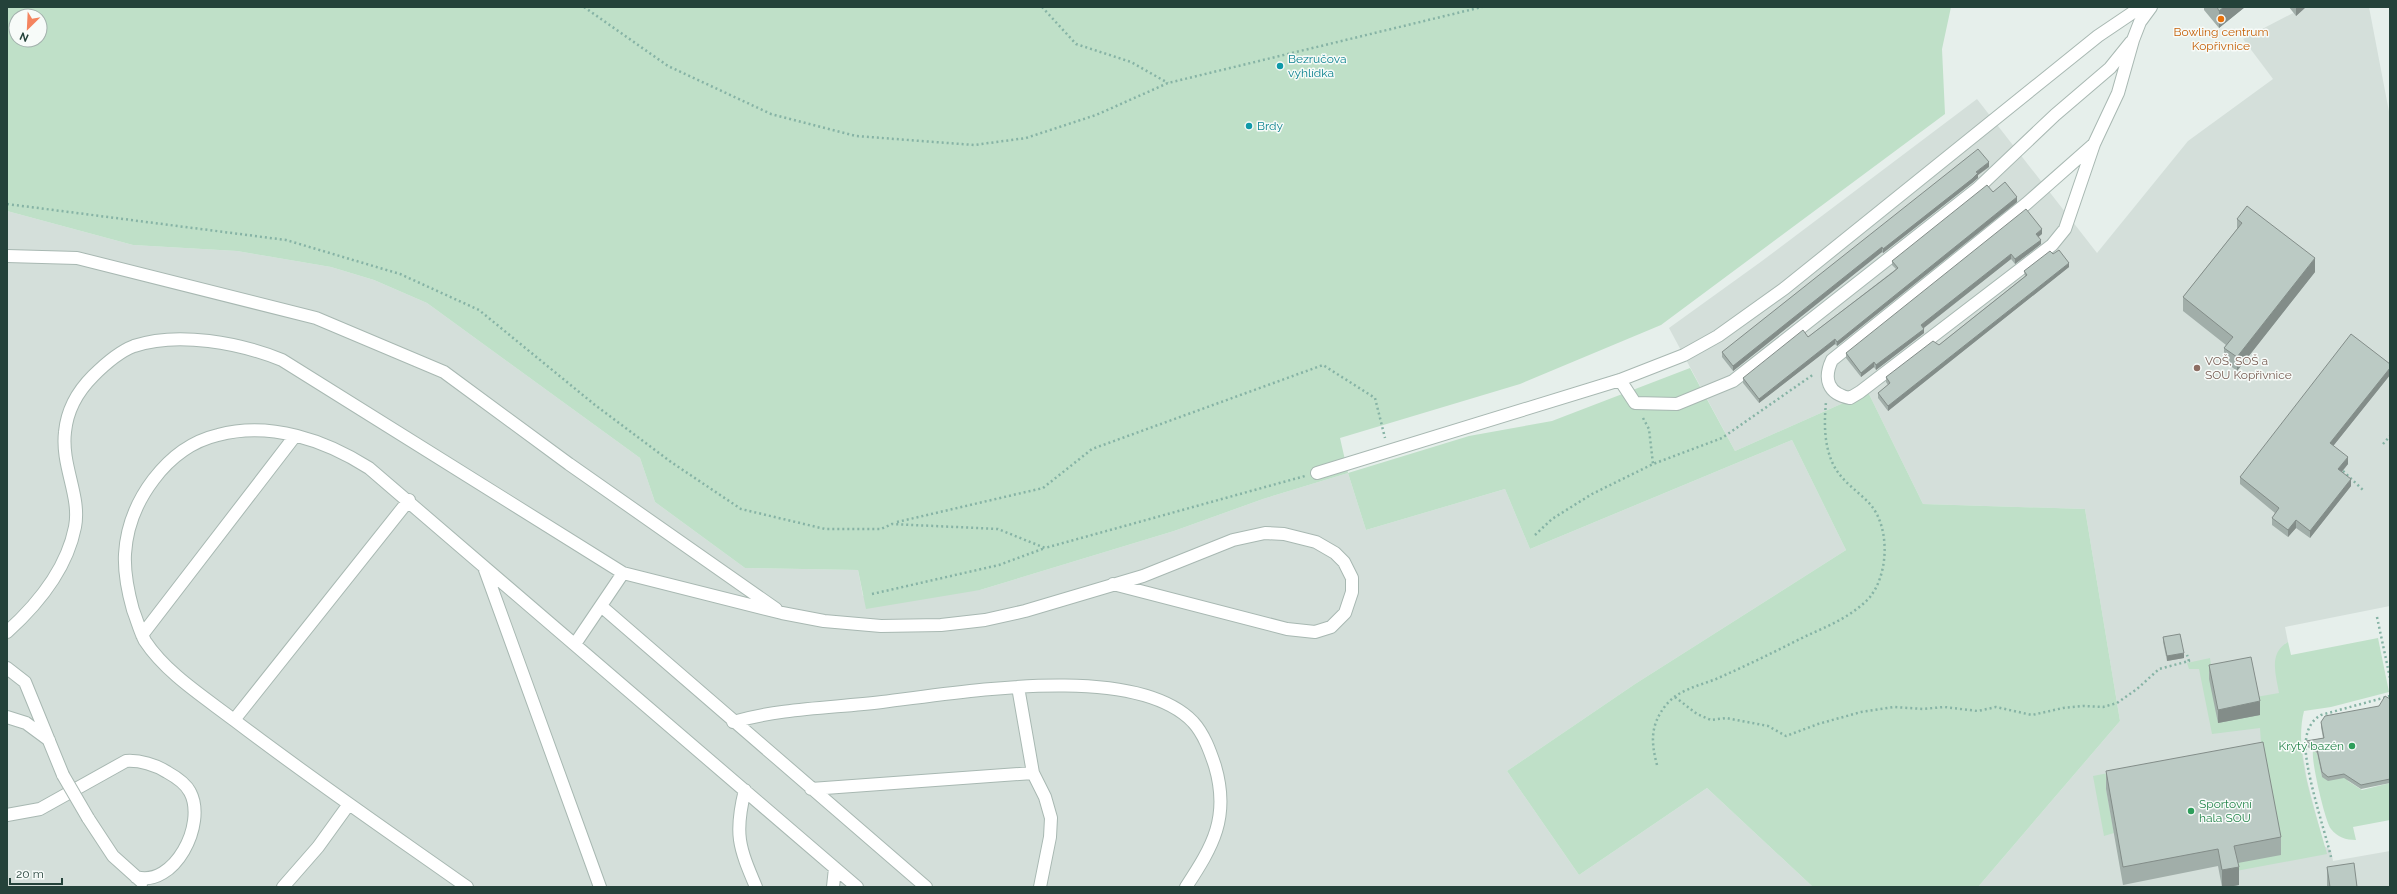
<svg xmlns="http://www.w3.org/2000/svg" width="2397" height="894" font-family="Raleway,sans-serif">
	<rect width="100%" height="100%" fill="#e6efeb"/>
	<path fill="#d4dfda" d="M2306,7H2369L2390,117V606L2285,627L2288,642L2285,644L2307,780L2324,846L2331,850L2333,861L2390,851V887H1978L2120,721L2085,509L1923,504L1868,392L1735,451L1669,328L1762,261L1977,99L2097,253L2188,141L2273,79L2243,39L2293,13L2296,15Z
		M7,211L133,245L237,251L331,267L374,280L427,303L640,458L655,502L745,568L858,570L863,596L980,590L1174,531L1263,499L1348,473L1366,530L1505,489L1530,549L1792,440L1846,550L1635,684L1507,771L1579,875L1707,788L1813,887H7Z"/>
	<path fill="#bfe0c8" fill-rule="evenodd" d="M7,7H1951L1942,49L1945,114L1661,325L1520,384L1340,438L1348,473L1469,436L1552,421L1690,368L1735,451L1868,392L1923,504L2085,509L2120,721L1978,887H1813L1707,788L1579,875L1507,771L1635,684L1846,550L1792,440L1530,549L1505,489L1366,530L1348,473L1263,499L1174,531L980,590L866,609L858,570L745,568L655,502L640,458L427,303L374,280L331,267L237,251L133,245L7,211ZM16,16H40V40H16Z
		M2378,638L2389,692L2331,707L2304,711C2293,754 2316,812 2327,854L2236,871L2235,864L2106,789L2114,833L2104,836L2093,776L2261,743L2260,728L2212,734L2199,669H2189L2187,663L2210,658L2213,678L2256,697L2279,693C2276,675 2268,653 2288,642L2291,655Z
		M2313,751L2317,753L2322,777L2347,778L2348,781L2362,790L2390,783V820L2353,827L2356,840C2346,840 2337,837 2331,829C2325,821 2311,761 2313,751Z"/>
	<g fill="none" stroke-linecap="round" stroke-linejoin="round">
		<defs>
			<path id="minor" d="M2094,144L2026,204L1832,360C1823,379 1828,394 1850,398L1860,392L2052,245L2065,229L2094,144L2118,93L2133,40L2140,22L2151,7
				M7,256L77,258L316,318L444,372L569,464L776,609
				M1620,380L1635,403L1677,404L1733,381L1977,189L2055,115L2110,68L2131,42
				M1317,473L1620,380L1684,355L1718,336L1785,288L2098,36L2141,7
				M484,567L600,887
				M601,606L926,887
				M7,632C37,605 67,568 75,527C81,496 61,466 65,432C67,411 78,391 93,376C104,365 118,352 134,346C178,331 240,343 282,360L623,573L782,613L824,621L881,626L941,625L985,620L1025,611L1143,576L1233,540L1265,533L1284,534L1316,542L1335,553L1344,562L1352,578V592L1345,613L1331,627L1315,632L1287,629L1113,584
				M142,635L295,436
				M575,644L623,573
				M7,668L25,682L63,775
				M1018,687L1033,773L1045,797L1051,818L1050,837L1040,887
				M7,717L26,723L49,740
				M234,720L409,500
				M733,722C781,708 833,708 882,702C959,693 1134,661 1193,722C1204,734 1210,751 1215,766C1230,817 1213,846 1186,887
				M811,789L1033,773
				M745,790C734,834 739,847 756,887
				M7,815L40,809L126,761C140,760 156,765 167,772C176,777 186,784 190,792C207,824 174,888 136,877
				M88,818L113,856L142,882
				M283,887L318,847L349,804
				M467,887C389,832 310,778 234,720C204,697 166,673 145,641C140,632 137,620 133,610C128,592 124,573 125,554C128,502 167,447 218,435C270,421 325,440 369,468L857,887
				M833,887L835,868"/>
		</defs>
		<use href="#minor" stroke="#a8b8b2" stroke-width="14"/>
		<path stroke="#86b3a5" stroke-width="2.5" stroke-dasharray="2 3" stroke-linecap="butt" d="M584,7L668,66L771,114L856,136L974,145L1026,138L1096,115L1168,83L1482,7
			M1042,7L1076,44L1131,62L1168,83
			M7,204L286,240L400,274L479,310L595,405L671,462L741,509L825,529H881L892,524L998,529L1045,548L1305,476
			M1643,418L1649,429L1653,464
			M2383,444L2390,436
			M2343,471L2363,490
			M897,522L1043,488L1092,449L1323,365L1375,398L1385,438
			M1535,535L1552,519L1592,494L1653,464L1722,438L1814,374
			M872,594L999,565L1045,548
			M2377,617L2390,678
			M1675,697L1697,714L1711,720L1726,718L1768,726L1786,736L1818,724L1861,712L1894,707L1923,709L1944,707L1978,711L1996,707L2032,715L2063,708L2083,706L2103,707L2117,703L2137,689L2159,669L2189,661L2187,655
			M1657,765C1651,742 1650,725 1666,705C1678,690 1698,686 1716,679C1746,666 1776,651 1806,636C1828,626 1853,616 1870,597C1889,573 1890,527 1870,504C1858,491 1841,481 1833,464C1824,445 1824,423 1826,402
			M2331,857C2325,831 2302,763 2306,740C2307,729 2312,720 2321,715L2390,696"/>
		<use href="#minor" stroke="#fff" stroke-width="12"/>
		<defs>
			<path id="minor-bridge" d="M63,775L88,818"/>
		</defs>
		<use href="#minor-bridge" stroke="#a8b8b2" stroke-width="14" stroke-linecap="butt"/>
		<use href="#minor-bridge" stroke="#fff" stroke-width="12"/>
	</g>
	<path fill="#a1aea9" d="M2204,7H2245L2219,28L2204,10Z
		M2289,7H2306L2296,16Z
		M1989,167L1978,175V178L1972,183L1883,253L1882,252L1733,371L1722,357V352Z
		M1993,192L2017,202L1837,346L1835,344L1759,403L1743,383V378L1808,337L1896,269L1892,265V261Z
		M2237,219L2315,272L2237,371L2224,361V348L2226,345L2183,311V297L2237,229Z
		M2042,234L2038,237L2041,244L2015,264L2011,259L1924,328V333L1876,370L1874,367L1861,377L1846,358V353Z
		M2069,267L1888,411L1878,398V393L1888,385L1886,382V377L1939,345L2025,276L2024,271Z
		M2390,364V375L2333,446L2348,464L2342,472L2351,486L2310,538L2296,528L2288,537L2272,525V518L2275,513L2240,484V477Z
		M2163,637L2184,658L2167,661L2163,642Z
		M2209,665L2260,715L2218,723L2209,679Z
		M2390,699V783L2361,789L2344,778L2328,781L2322,777L2317,753L2306,746V741L2323,738L2321,727V722L2379,706Z
		M2106,771L2281,837V855L2238,863L2239,885L2228,887H2222L2218,866L2123,885L2106,789Z
		M2327,867L2357,887H2327Z"/>
	<path fill="#838d89" d="M2224,7H2245L2219,28V11Z
		M2296,7H2306L2296,16Z
		M1989,162V167L1978,175V178L1972,183L1883,253V249L1976,172Z
		M2017,197V202L1837,346V342Z
		M2042,229V234L2036,239V234Z
		M2041,240V244L2015,264V259Z
		M1882,247V252L1733,371V366Z
		M2011,254V259L1921,330V325Z
		M2315,258V272L2237,371V357Z
		M2069,263V267L1888,411V406Z
		M1924,329V333L1876,370V365Z
		M1835,339V344L1759,403V399Z
		M1874,362V367L1861,377V373Z
		M2390,368V375L2330,450V443Z
		M2348,457V464L2338,476V469Z
		M2351,479V486L2310,538V531Z
		M2296,520V528L2288,537V530Z
		M2184,653V658L2167,661V656Z
		M2260,701V715L2218,723V710Z
		M2239,867V885L2228,887H2222V870Z"/>
	<path fill="#bbcac4" stroke="#838d89" d="M2217,7H2224L2219,11Z
		M1978,149L1989,162L1976,172L1978,173L1972,179L1883,249L1882,247L1733,366L1722,352Z
		M2005,182L2017,197L1837,342L1835,339L1759,399L1743,378L1803,330L1808,337L1892,273L1898,268L1892,261L1987,185L1993,192Z
		M2247,206L2315,258L2237,357L2224,348L2233,337L2183,297L2242,223L2237,219Z
		M2026,209L2042,229L2036,234L2041,240L2015,259L2011,254L1921,325L1924,329L1876,365L1874,362L1861,373L1846,353Z
		M2059,250L2069,263L1888,406L1878,393L1890,383L1886,377L1933,341L1939,345L2027,275L2024,271L2050,251L2053,254Z
		M2351,334L2390,364V368L2330,443L2348,457L2338,469L2351,479L2310,531L2296,520L2288,530L2272,518L2279,508L2240,477Z
		M2180,634L2184,653L2167,656L2163,637Z
		M2251,657L2260,701L2218,710L2209,665Z
		M2385,696L2390,699V779L2361,785L2344,774L2328,777L2322,772L2317,749L2306,741L2324,738L2321,722L2325,716L2379,706Z
		M2263,742L2281,837L2234,846L2239,867L2222,870L2218,849L2123,867L2106,771Z
		M2354,863L2357,887H2330L2327,867Z"/>
	<circle fill="#e8710a" stroke="#f7fbf9" stroke-width="1.5" cx="2221" cy="19" r="4"/>
	<g fill="#0f9aa8" stroke="#f7fbf9" stroke-width="1.5">
		<circle cx="1280" cy="66" r="4"/>
		<circle cx="1249" cy="126" r="4"/>
	</g>
	<circle fill="#8d6e63" stroke="#f7fbf9" stroke-width="1.5" cx="2197" cy="368" r="4"/>
	<g fill="#2e9e5b" stroke="#f7fbf9" stroke-width="1.5">
		<circle cx="2352" cy="746" r="4"/>
		<circle cx="2191" cy="811" r="4"/>
	</g>
	<g text-anchor="middle" stroke-width="3" stroke-linejoin="round" paint-order="stroke">
		<g font-size="12" fill="#c56008" stroke="#f7fbf9">
			<text x="2221" y="36">Bowling centrum<tspan x="2221" dy="14">Kopřivnice</tspan></text>
		</g>
		<g font-size="12" fill="#0d838f" stroke="#f7fbf9" text-anchor="start">
			<text x="1288" y="63">Bezručova<tspan x="1288" dy="14">vyhlídka</tspan></text>
			<text x="1257" y="130">Brdy</text>
		</g>
		<g font-size="12" fill="#785e54" stroke="#f7fbf9" text-anchor="start">
			<text x="2205" y="365">VOŠ, SOŠ a<tspan x="2205" dy="14">SOU Kopřivnice</tspan></text>
		</g>
		<g font-size="12" fill="#27864d" stroke="#f7fbf9" text-anchor="end">
			<text x="2344" y="750">Krytý bazén</text>
			<text x="2199" y="808" text-anchor="start">Sportovní<tspan x="2199" dy="14">hala SOU</tspan></text>
		</g>
	</g>
	<rect width="2397" height="894" fill="none" stroke="#24423a" stroke-width="16"/>
	<g transform="translate(28 28) rotate(204)"><circle r="19" fill="#f7fbf9" stroke="#a3b1ad"/>
	<path d="M0-3L7 15L0 10L-7 15Z" fill="#f4845f"/>
	<text y="-6" font-size="11" font-weight="bold" text-anchor="middle" fill="#24423a">N</text>
	</g>
	<path d="M10 878v6h52v-6" fill="none" stroke="#24423a" stroke-width="2"/>
	<text x="16" y="878" font-size="12" fill="#24423a" stroke="#f7fbf9" stroke-width="3" paint-order="stroke">20 m</text>
</svg>
